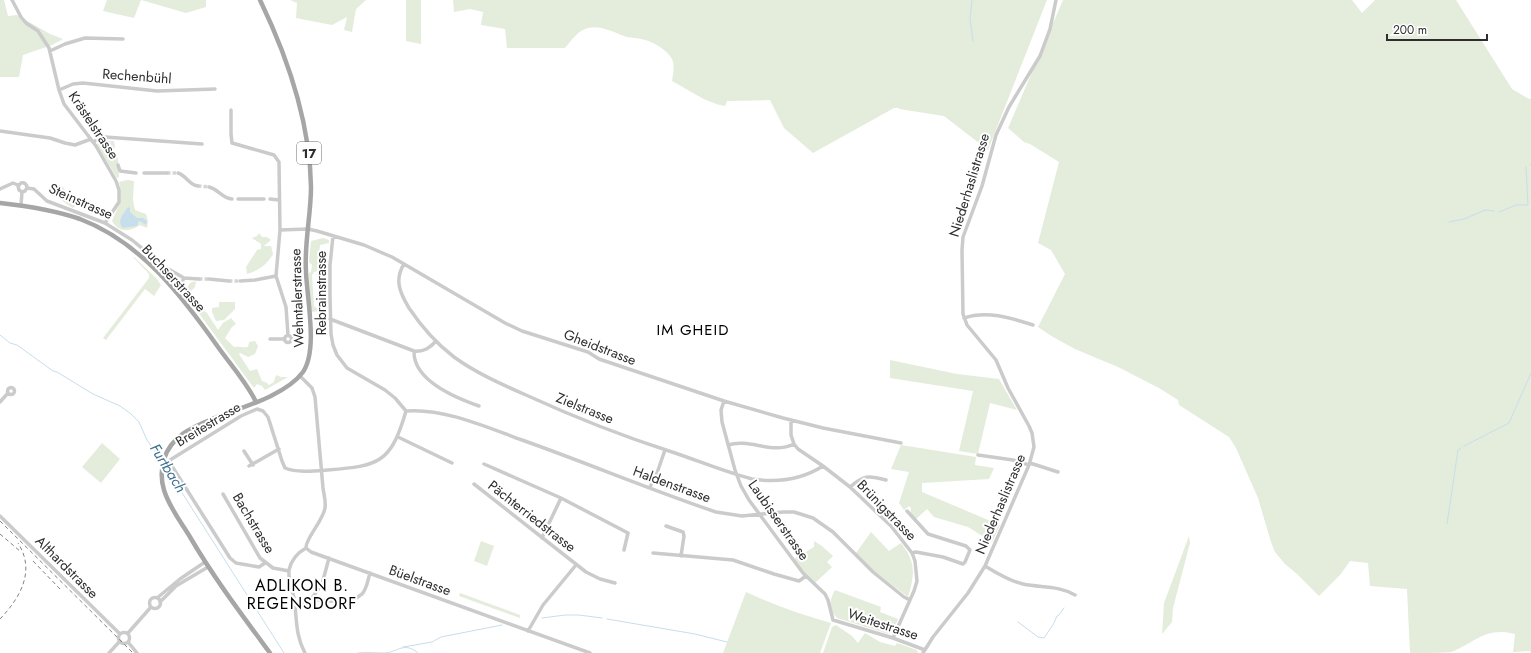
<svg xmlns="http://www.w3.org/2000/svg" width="1531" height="653" font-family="Jost,sans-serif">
	<rect width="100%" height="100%" fill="#fff"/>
	<path fill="#e4ecdb" d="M0,0H4L8,16L17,15L50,34L63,39L52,45L23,55L19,77H0Z
		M107,0H206V7L186,13L141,0L134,18L103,11Z
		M290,0H366L356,9L352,32L344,30L347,17L332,25L296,18L297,3Z
		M406,0H421V44L406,41Z
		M453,0H1047L988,150L944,116L899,109V108H894L813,153L784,128L770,100L727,101L725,106C706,103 689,90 672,81C673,74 675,65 672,59C668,51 654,42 645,40C639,38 633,38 627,37C614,33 602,25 588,28C578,30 571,41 565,48H507L505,29L481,25L483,12L470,9L454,12Z
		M1063,0H1352L1362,13L1375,0H1456L1512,89L1529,99L1531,98V653L1530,651L1513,652L1515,634C1485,626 1475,643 1451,652C1444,653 1419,653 1410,653L1407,589L1370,586L1368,563L1350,561L1340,575L1319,596L1297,574L1285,564L1275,552L1271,542L1258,498L1236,448L1229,437L1179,405L1178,400L1159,388L1118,367L1075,349L1053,337L1038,327L1065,274L1051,250L1038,243L1059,162L1030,144L1024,142L1008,128Z
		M99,140L114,141L115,146L113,153L118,158L119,177L117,178L97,145Z
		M127,180L134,181L133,200L135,210L146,214L148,221L147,228L140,225C130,232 119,233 112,221C118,208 123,197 119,182Z
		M62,186L65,190L64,193L67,197L77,200V204L73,208C65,203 59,200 57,191Z
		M259,233L262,237H267L271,240L264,246H271L273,254C267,265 259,270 247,274L246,267L257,250L261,249V244L252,238L257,236Z
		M323,238L329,240V243L320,245L317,271L314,272L312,275L314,306L320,311L310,312L309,273L311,272L312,265L309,262L311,241Z
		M133,257H134L157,279L161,285L154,296L145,289L106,340L103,338L149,278V274Z
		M196,281L195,287L189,293L194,304L207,313L218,330L223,323L231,318L236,324L232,327L225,338L234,347C240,346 243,348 248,347L249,342L255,341L258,346L255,354L248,357L240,353L239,354L250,371L257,369L262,381L267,383L269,385L274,382L276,375L281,377H288L265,390L262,386L257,384L254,388L192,304C187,296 185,291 190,283Z
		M219,302H235V309L224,320L216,321L212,312V308L219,307Z
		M890,360L957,374L999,379L1017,410L990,403L978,454L959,451L973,391L890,378Z
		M102,443L120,459L101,483L82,467Z
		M901,445L976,457L975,465L994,468L989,479L922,483V492L1000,525L992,542L968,527L934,517L927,509L915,520L910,515L911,508L909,506L904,510L899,503L909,472L891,469Z
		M871,532L889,551L901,543C916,562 915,574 908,597L874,571L856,553Z
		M1189,536L1190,543L1173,608L1172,622L1162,634L1164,603Z
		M481,541L494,546L487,566L474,561Z
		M814,541L822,546L833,556L827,562L832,567L815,583L802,570L794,559L814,547Z
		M835,590L881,607L880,612L898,619L893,631L888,634L837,618C828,609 829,601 835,590Z
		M746,592C774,605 802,615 831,623L820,653H723Z
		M460,593L520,615V618L459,596Z
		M836,625L852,636L858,643L865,633L880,642L895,646L897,643L917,650L918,653H823L832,627Z"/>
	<path fill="#c7deec" d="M128,207L130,208V212L137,218H143L147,221L146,225L140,221L138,222V225L136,226L123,228C116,221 124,213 128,207Z"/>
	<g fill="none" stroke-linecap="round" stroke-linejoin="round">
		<path stroke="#c7deec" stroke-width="1" d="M972,0L970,19L973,41
			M1530,165L1531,164
			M1499,212L1516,205H1528L1526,167
			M1449,222L1464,219L1485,210L1494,211
			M0,335L10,343L17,345L53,371L57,372L93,394L120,406L131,414L139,422L147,440L161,460
			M1464,446L1509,423L1531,373
			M165,466L284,653
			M1447,524L1458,450L1461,448
			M542,618L565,615H579L602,618
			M607,619L695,634L727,642
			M1018,622L1038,637L1044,638L1054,623L1057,616L1059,615L1064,608
			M403,647L432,642L441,637L502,625
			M358,653C367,652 376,653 385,653C398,652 404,641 418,653"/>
		<path stroke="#d5d5d5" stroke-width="3.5" stroke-dasharray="3.5 2" stroke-linecap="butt" d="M167,173H178
			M198,186L209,187
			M199,279H209
			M229,281H240"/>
		<path stroke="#cbcbcb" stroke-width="3.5" d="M12,0L21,17L26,23L38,31L49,48L59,90L64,104L96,146L116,181L119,190V202L105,223
			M50,51L65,44L85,38L123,39
			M59,90L73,84L83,83L157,91L215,89
			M231,110V134L232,143L274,155L279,162L280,230L276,276L286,307L288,335
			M0,131L50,138L65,143L75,145L91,139
			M93,142L100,138L105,137L202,144
			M118,165L120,171L136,173
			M144,173H167
			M178,173C187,176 189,185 198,186
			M209,187C218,189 222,198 232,199
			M27,188L25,191L22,192L19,190L18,186L21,183C24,182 27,184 27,188L34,189L47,201L105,223L132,240L165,267L184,278
			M0,189L13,183L18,185
			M238,199H264
			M270,199L279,200
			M21,205L22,192
			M280,230L308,229L317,231L364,245L392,257L505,323L522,331L588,352L599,359L724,401L783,418L823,428L901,443
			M333,236L330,265V296L331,334L333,345L337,355L347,368L385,390L395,398L406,411
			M404,264C394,280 400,293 409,308C421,326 437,344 454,357C476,373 501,384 526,395C574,417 622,436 672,452C699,461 725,472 752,479C778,483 801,480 823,466
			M184,278L199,279
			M209,279L229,281
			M240,281L255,280L276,276
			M177,292L184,278
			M964,318C987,310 1011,318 1033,325
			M330,319L414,351C424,352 430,348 436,341
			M284.5 339a3.5 3.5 0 1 1 7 0a3.5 3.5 0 1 1-7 0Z
			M270,339H285
			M414,351C413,381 456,398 479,406
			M300,376L312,388L315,397L323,488C324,495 326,501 325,508C323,521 305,539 306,548C297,553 291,561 289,570C288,580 292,589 294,598C297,617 295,635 305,653
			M7.5 391a3.5 3.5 0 1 1 7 0a3.5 3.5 0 1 1-7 0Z
			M724,401L721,410L722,422L735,470L741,486L749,500L803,573L825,594L828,600L833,620L893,638L925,650
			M0,402L8,393
			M406,411C444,408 486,427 522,440C587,463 651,490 716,512L742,516L783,512H794L813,518L833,532L873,572L904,597L910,600
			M791,420V435L794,444L798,449L823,466L850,487L891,526L912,553L915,561L917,581L914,591L893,638
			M398,437L452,463
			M728,445C750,438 772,455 794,444
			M244,451L253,465
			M978,455L1013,460L1029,465
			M1030,463L1058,472
			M484,464L561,498L628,533L624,550
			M249,466L279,449
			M474,484L586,572L600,579L615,583
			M650,487L657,473L665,450
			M850,487C864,475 868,475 886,480
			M223,494L260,558L273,568L289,571
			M907,511L928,534L966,546L970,550L965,562L963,564L943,557L916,552L912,553
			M0,516L120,634
			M666,526L683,532L684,536L681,556
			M542,538L561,498
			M306,548L311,552L590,653
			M653,553L733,560L774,574L799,581L806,576
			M265,563L259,567L236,563L230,558L170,463V460L241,416L257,409L263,411L268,417L282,461L285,468C297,473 315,471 328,470C379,466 391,463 406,411
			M985,566C997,573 1009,581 1023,584C1042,588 1057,585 1075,595
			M149.5 603a5.5 5.5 0 1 1 11 0a5.5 5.5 0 1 1-11 0Z
			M157,598L180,579L205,562
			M312,598L313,599C326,601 352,604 362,594C367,589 368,579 370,573
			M160,602L176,586L208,567
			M295,606L302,604L305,601L312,598L322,584L329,558
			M528,631L543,605L576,565
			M118.5 638a5.5 5.5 0 1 1 11 0a5.5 5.5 0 1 1-11 0Z
			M128,633L151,607
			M128,642L137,653
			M109,653L120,641
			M923,653L933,637L968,593L985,566L1029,465L1034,447L1032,433L1029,426L1008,388L996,360L967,325L963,314L962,250L963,237L982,186L996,135L1009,107L1040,56L1050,29L1056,0"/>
		<path stroke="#a6a6a6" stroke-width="4.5" d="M260,0C288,58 310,121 311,187C311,215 304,244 306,272C307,299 318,350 303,372C286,395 243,407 217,417C196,426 172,434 164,459C161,469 161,480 164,490C169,507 181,522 190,537C214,578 242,615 270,653
			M0,203C27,206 54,210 80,219C141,242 182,296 218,347C230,364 247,383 256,402"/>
		<path stroke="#838383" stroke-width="1" stroke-dasharray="4 3" stroke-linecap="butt" d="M0,521L133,653
			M0,534L21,552
			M33,561L61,590
			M0,619C20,598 36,571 18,543"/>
	</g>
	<g text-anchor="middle" stroke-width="4" stroke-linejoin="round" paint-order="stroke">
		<rect fill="#fff" stroke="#6d6d6d" stroke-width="1" x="297" y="142" width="24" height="22" rx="3"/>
		<g font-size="13" font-weight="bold" fill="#2e2e2e">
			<text x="309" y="158">17</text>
		</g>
		<g font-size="14" fill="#2e2e2e" stroke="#fff">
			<text transform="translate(137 76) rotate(4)" y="5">Rechenbühl</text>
			<text transform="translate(94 125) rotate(56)" y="5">Krästelstrasse</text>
			<text transform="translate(969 185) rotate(-73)" y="5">Niederhaslistrasse</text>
			<text transform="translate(81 201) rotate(24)" y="5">Steinstrasse</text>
			<text transform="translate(174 278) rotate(47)" y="5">Buchserstrasse</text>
			<text transform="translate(321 293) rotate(-90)" y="5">Rebrainstrasse</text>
			<text transform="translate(297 298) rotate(-92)" y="5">Wehntalerstrasse</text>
			<text transform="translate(600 347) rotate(21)" y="5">Gheidstrasse</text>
			<text transform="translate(585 408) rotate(22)" y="5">Zielstrasse</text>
			<text transform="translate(208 424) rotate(-31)" y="5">Breitestrasse</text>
			<text transform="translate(672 484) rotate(20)" y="5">Haldenstrasse</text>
			<text transform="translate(1000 504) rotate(-67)" y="5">Niederhaslistrasse</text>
			<text transform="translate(887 510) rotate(46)" y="5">Brünigstrasse</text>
			<text transform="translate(532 516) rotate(38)" y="5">Pächterriedstrasse</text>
			<text transform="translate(779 520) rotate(55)" y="5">Laubisserstrasse</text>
			<text transform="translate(254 523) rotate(59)" y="5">Bachstrasse</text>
			<text transform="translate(67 567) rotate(45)" y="5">Althardstrasse</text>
			<text transform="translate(420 580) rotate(20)" y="5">Büelstrasse</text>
			<text transform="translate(883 624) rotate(18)" y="5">Weitestrasse</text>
		</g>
		<g font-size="15" letter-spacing="1" fill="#000" stroke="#fff">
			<text x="693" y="335">IM GHEID</text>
		</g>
		<g font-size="15" font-style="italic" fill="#3b7191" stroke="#fff">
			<text transform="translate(168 468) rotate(58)" y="5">Furtbach</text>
		</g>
		<g font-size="16" letter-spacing="1" fill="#000" stroke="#fff">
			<text x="302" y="591">ADLIKON B.<tspan x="302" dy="18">REGENSDORF</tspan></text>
		</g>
	</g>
	<path d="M1387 34v6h100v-6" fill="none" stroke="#2e2e2e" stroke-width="2"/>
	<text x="1393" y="34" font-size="12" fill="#2e2e2e" stroke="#ffffff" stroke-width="3" paint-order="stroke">200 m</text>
</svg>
